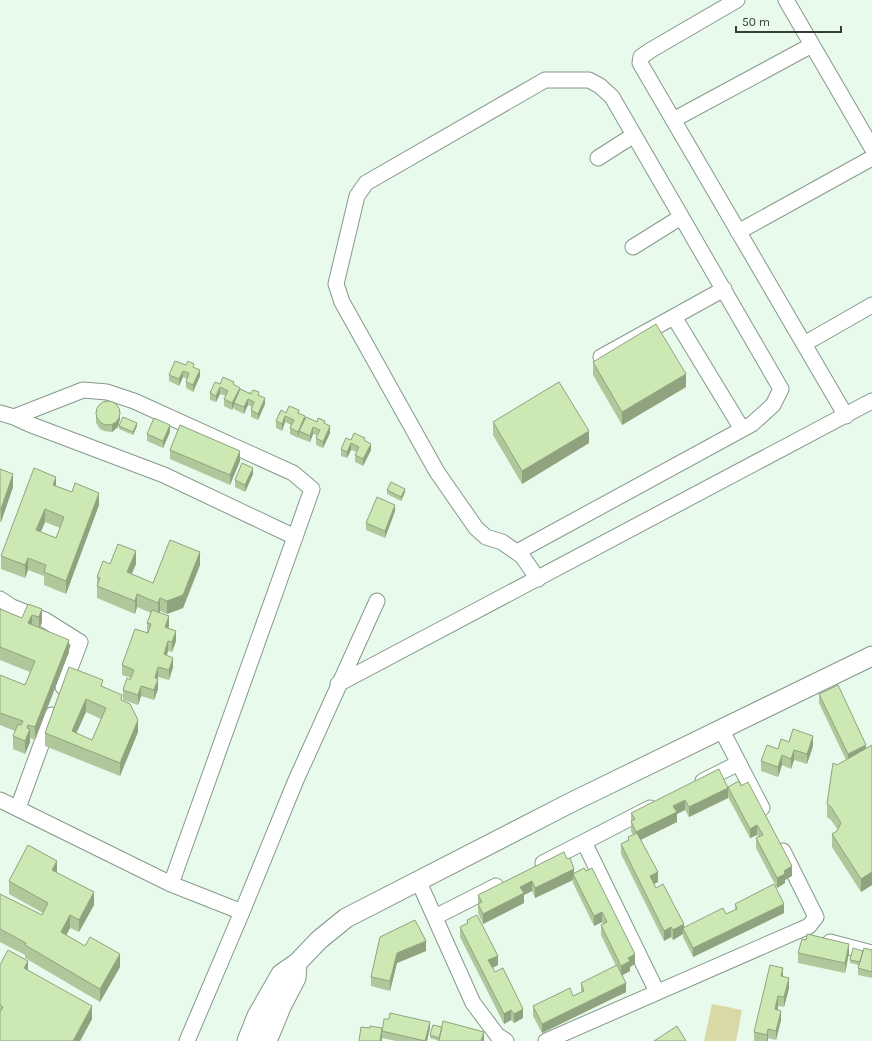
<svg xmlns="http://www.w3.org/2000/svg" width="872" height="1041" font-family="Karla,sans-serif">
	<rect width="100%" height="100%" fill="#e7faec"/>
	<path fill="#d9d9a6" d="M712,1004L742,1010L736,1041H704Z"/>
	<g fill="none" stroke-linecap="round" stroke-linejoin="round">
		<defs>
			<path id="minor" d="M737,0L651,50L641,57L640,63L846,416
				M786,0L872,148
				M673,120L812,45
				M598,158L634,135
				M738,232L872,158
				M633,247L681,217
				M674,317L742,429
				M804,344L872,305
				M601,357L724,289
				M0,413L14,417L29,424L164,475L295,537L171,884
				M14,417L83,390L107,392L134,401L293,473L312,489L295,537
				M517,552L752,424L773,405L781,389L612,97L600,86L589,80H545L366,183L357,196L336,284L342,302L437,472L476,528L486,537L502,542L522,556L538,579
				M0,599L12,607L45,620L80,642L63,687
				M338,684L872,401
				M721,729L762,808
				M703,781L739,763
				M0,800L171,884L242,912
				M18,808L52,715
				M584,842L657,992
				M543,863L650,808
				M418,880L473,1003L497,1035L506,1041
				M435,917L496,886
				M830,942L872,953
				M187,1041L242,912L296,780L377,601
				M546,1041L809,926L816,917L783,851"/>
			<path id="major" d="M247,1041L257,1016L281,974L297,963L319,940L346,918L574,801L872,656
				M267,1041L281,1007L296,978L297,963"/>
		</defs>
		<use href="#minor" stroke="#86988b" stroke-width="17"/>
		<use href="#major" stroke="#86988b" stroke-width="21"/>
		<use href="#minor" stroke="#fff" stroke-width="15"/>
		<use href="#major" stroke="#fff" stroke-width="19"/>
	</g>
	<path fill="#afc89b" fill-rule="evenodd" d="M593,362L686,387L622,425L593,375Z
		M186,365L194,367L200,376L193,392L186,388V382L187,379L183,377L179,386L169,381V375Z
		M220,384L234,385L240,390L259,395L265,404L258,420L251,417V410L252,407L248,405L244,414L234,409V406L232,410L224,406V399L226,396L220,394L216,402L210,400V393Z
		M286,413H299L305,418L317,422L325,424L330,433L323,448L316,445V438L317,435L313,434L310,442L299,438V435L298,438L290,434V428L291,425L285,422L282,431L276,428V421Z
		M96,416L120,419L118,427L112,432L104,431L100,429L96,423Z
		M493,422L589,443L522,484L493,435Z
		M119,426H137L133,435L119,429Z
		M170,432L163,448L147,441V434Z
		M351,440L365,441L371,450L363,466L355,462V455L357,452L351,450L347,458L341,456V449Z
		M170,450L240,461L230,485L170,459Z
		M0,469L13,487L1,522H0Z
		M253,474L245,492L235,487V480Z
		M56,486L99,505L66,594L44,585V576L28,570L25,578L1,569V556ZM45,522L60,528L56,538L41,532Z
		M387,490L405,492L401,501L387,494Z
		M395,511L385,538L366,530V523Z
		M110,564H136L131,574L153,583L200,565L183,608L167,614L160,611V613L169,626L168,628L176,641L172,652L168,651L167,655L173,667L169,680L158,677V689L154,700L141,696L138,705L123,700V690L131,678L122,675V665L148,633H147V623L151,613L137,607L135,614L97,598V577Z
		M0,609L22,618L42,609V622L40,628L69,652L35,740L30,738V742L25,754L13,749V736L15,731L0,725V675L25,685L30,672L0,660Z
		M69,667L103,687L122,701L138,732L120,776L45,746V733ZM86,712L101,719L92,740L76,733Z
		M819,694L866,748L872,745V885L861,892L832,847V834L838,830L831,820L827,817V804L837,765L846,760L819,703Z
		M789,742L813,746L807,764L794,760L791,769L782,765L778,777L761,771V761Z
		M739,781L792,876L785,880V883L777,888L756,848V838L759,837L757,835L750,838L728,797V798L689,817L685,810L677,814V822L641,840L658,882L654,884L656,888L684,927L726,914L735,910V904L784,913L693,957L683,937V934L673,940L671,937L664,941L621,854V844L628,841V837L633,835L631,831V813L728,787Z
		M564,852L574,873L584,868L635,964L630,967V971L622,975L626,992L542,1033L533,1016V1006L573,996L581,992V983L616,966L601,935V925L603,924L602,922L594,926L573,883V880L535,898L532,891L524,895V903L483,924L478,913V895Z
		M57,873L94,905L79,932L70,928L66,935L120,967L100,1002L25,958V955L0,942V894L42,915L43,913L9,894V881Z
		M467,920L498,965L492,968L523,1018L514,1023L511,1020L504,1024L460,937V927L467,924Z
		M806,940L849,953L845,973L798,963V953Z
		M426,941V951L397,963L390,991L371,986V977Z
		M872,950V978L858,975V968L859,965L850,963V960L863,951Z
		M0,965L28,971L92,1019L80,1041H0Z
		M783,977L789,988L784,1007L778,1006V1010L781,1020L776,1040L768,1038V1041H754V1032Z
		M370,1028H430L427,1041H396L382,1038Z
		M430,1035L484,1041H439L430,1038Z"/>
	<path fill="#8fa37e" d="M200,370V376L193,392V385Z
		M183,371V377L179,386V379Z
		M686,374V387L622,425V412Z
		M220,387V394L216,402V396Z
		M240,388V394L234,403V406L232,410V403Z
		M265,398V404L258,420V414Z
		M248,399V405L244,414V407Z
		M120,412V419L118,427L112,432V425Z
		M285,416V422L282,431V424Z
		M305,416V423L299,431V435L298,438V432Z
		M137,423V426L133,435V432Z
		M170,425V432L163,448V441Z
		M330,426V433L323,448V442Z
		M313,427V434L310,442V436Z
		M589,431V443L522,484V471Z
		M351,443V450L347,458V452Z
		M371,444V450L363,466V459Z
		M240,451V461L230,485V475Z
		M253,468V474L245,492V485Z
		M13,474V487L1,522V509Z
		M56,477V490L53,485Z
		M405,489V492L401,501V497Z
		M99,493V505L66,594V581Z
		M395,505V511L385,538V531Z
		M45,509V522L36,543V530Z
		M136,551V564L127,585V572Z
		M200,552V565L183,608L167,614V601Z
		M28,558V570L25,578V565Z
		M137,594V607L135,614V601Z
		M160,598V611L158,616V603Z
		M42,609V622L39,630V617Z
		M32,615V628L28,623Z
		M169,616V626L165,637V627Z
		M176,631V641L172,652V642Z
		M69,640V652L35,740V727Z
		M168,641V651L164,664V654Z
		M173,658V667L169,680V670Z
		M158,667V677L155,687V678Z
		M158,679V689L154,700V690Z
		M141,686V696L138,705V695Z
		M86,699V712L72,743V731Z
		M138,720V732L120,776V763Z
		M28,725V732L30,729V742L25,754V741L27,728Z
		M813,736V746L807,764V754Z
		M866,745V755L848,763V754Z
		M794,750V760L791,769V759Z
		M782,755V765L778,777V767Z
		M728,788V798L689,817V807Z
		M685,800V810L677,814V822L636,842V832L673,806Z
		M757,825V835L750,838V829Z
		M57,861V874L52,870Z
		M792,866V876L785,880V883L777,888V878L784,871Z
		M574,869V877L573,874V880L535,898V888Z
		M658,872V882L650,886V876Z
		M872,872V885L861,892V879Z
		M532,881V891L524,895V903L483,924V914L520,887Z
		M94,892V905L79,932V920Z
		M784,904V913L693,957V948Z
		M602,912V922L594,926V916Z
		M70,915V928L61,945V932Z
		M684,924V929L683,928V934L673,940V930Z
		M671,927V937L664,941V931Z
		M426,941V951L397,963L390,991V981L397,953Z
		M849,944V953L845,973V963Z
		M120,954V967L100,1002V989Z
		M635,954V964L630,967V971L621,976V966L628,958Z
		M498,956V965L488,970V960Z
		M28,961V974L24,968Z
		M783,968V978L781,976Z
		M789,978V988L784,1007V997Z
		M626,983V992L542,1033V1024Z
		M778,996V1006L775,1019V1009Z
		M92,1006V1019L80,1041H73Z
		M523,1009V1018L514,1023V1014Z
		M511,1010V1020L504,1024V1014Z
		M781,1011V1020L776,1040V1031Z
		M430,1022V1028L427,1041H425Z
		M382,1028V1041H380Z
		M768,1029V1041H767V1035Z
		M484,1032V1041H481Z"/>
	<path fill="#cce9b4" stroke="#8fa37e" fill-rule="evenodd" d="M656,324L686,374L622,412L593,362Z
		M175,361L186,365L188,361L194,364L193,367L200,370L193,385L186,382L189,373L183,371L179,379L169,375Z
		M223,377L234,382L233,384L240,388L232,403L224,399L228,391L220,387L216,396L210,393L215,382L220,384Z
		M559,382L589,431L522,471L493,422Z
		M240,389L251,394L253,390L259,392L258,395L265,398L258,414L251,410L254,402L248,399L244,407L234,403Z
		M96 413a12 12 0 1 1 24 0a12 12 0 1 1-24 0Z
		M289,406L299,410L298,413L305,416L298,432L290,428L294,420L285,416L282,424L276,421L281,410L286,413Z
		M123,417L137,423L133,432L119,426Z
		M306,417L317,422L318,418L325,421L324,423L330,426L323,442L316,438L320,430L313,427L310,436L299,431Z
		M154,418L170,425L163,441L147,434Z
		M180,425L240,451L230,475L170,450Z
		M354,433L365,438L364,440L371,444L363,459L355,455L359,447L351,443L347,452L341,449L346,438L351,440Z
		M242,463L253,468L245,485L235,480Z
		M34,468L56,477L53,485L72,492L75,483L99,493L66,581L44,572L46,565L28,558L25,565L1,556ZM45,509L64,517L56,538L36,530Z
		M0,469L13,474L1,509H0Z
		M391,482L405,489L401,497L387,490Z
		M377,497L395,505L385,531L366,523Z
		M170,540L200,552L183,595L167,601L160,598L158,603L137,594L135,601L97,586L100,578L97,577L103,561L110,564L118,544L136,551L127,572L153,583Z
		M28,604L42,609L39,617L32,615L28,623L69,640L35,727L28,725L27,728L30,729L25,741L13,736L18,724L21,725L23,721L0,713V675L25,685L35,661L0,647V609L22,618Z
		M152,610L169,616L165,627L176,631L172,642L168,641L164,654L173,658L169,670L158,667L155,678L158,679L154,690L141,686L138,695L123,690L127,678L130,680L134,670L122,665L135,629L148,633L151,624L147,623Z
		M69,667L103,680L101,686L122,695L121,700L130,704L138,720L120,763L45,733ZM86,699L106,708L92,740L72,731Z
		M838,685L866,745L848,754L819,694Z
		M793,729L813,736L807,754L794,750L791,759L782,755L778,767L761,761L767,745L778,749L781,739L789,742Z
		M872,745V872L861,879L832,834L837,831L841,823L831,807L827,804L833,763L837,765Z
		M719,769L728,788L689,807L685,800L673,806L677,812L636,832L631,821L635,819L631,813Z
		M739,781L741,786L748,782L792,866L784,871L785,874L777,878L756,838L763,835L757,825L750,829L728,787Z
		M637,833L658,872L650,876L656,888L663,884L684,924L673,930L671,927L664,931L621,844L629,840L628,837Z
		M28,845L57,861L52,870L94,892L79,920L70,915L61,932L85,946L90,937L120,954L100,989L25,945L26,943L0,929V894L42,915L48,903L9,881Z
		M564,852L567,859L570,858L574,869L535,888L532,881L520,887L524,893L483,914L478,904L482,902L478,895Z
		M584,868L586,871L592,868L635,954L628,958L630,961L621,966L601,925L607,922L602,912L594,916L573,874Z
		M774,884L784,904L693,948L683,928L723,908L726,914L737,909L735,904Z
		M477,915L498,956L488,960L495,972L503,968L523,1009L514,1014L511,1010L504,1014L460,927L468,923L467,920Z
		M415,920L426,941L397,953L390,981L371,977L380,937Z
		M807,934L849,944L845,963L798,953L802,939L806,940Z
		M853,948L863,951L860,962L850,960Z
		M864,948L872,950V972L858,968Z
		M8,950L28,961L24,968L92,1006L73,1041H0V1012L3,1007L0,1005V965Z
		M617,965L626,983L542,1024L533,1006L570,988L573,996L584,991L581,983Z
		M770,965L783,968L781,976L789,978L784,997L778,996L775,1009L781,1011L776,1031L768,1029L767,1035L754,1032Z
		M390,1013L430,1022L425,1041L382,1031L384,1019H389Z
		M443,1021L484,1032L481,1040L484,1041H439Z
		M433,1025L442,1027L439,1038L430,1035Z
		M370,1026L382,1028L380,1041H359L361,1027L370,1028Z
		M677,1026L686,1041H654Z"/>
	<path d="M736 26v6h105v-6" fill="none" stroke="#343c36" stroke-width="2"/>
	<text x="742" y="26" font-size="12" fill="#343c36" stroke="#e7faec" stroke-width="3" paint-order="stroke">50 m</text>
</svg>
